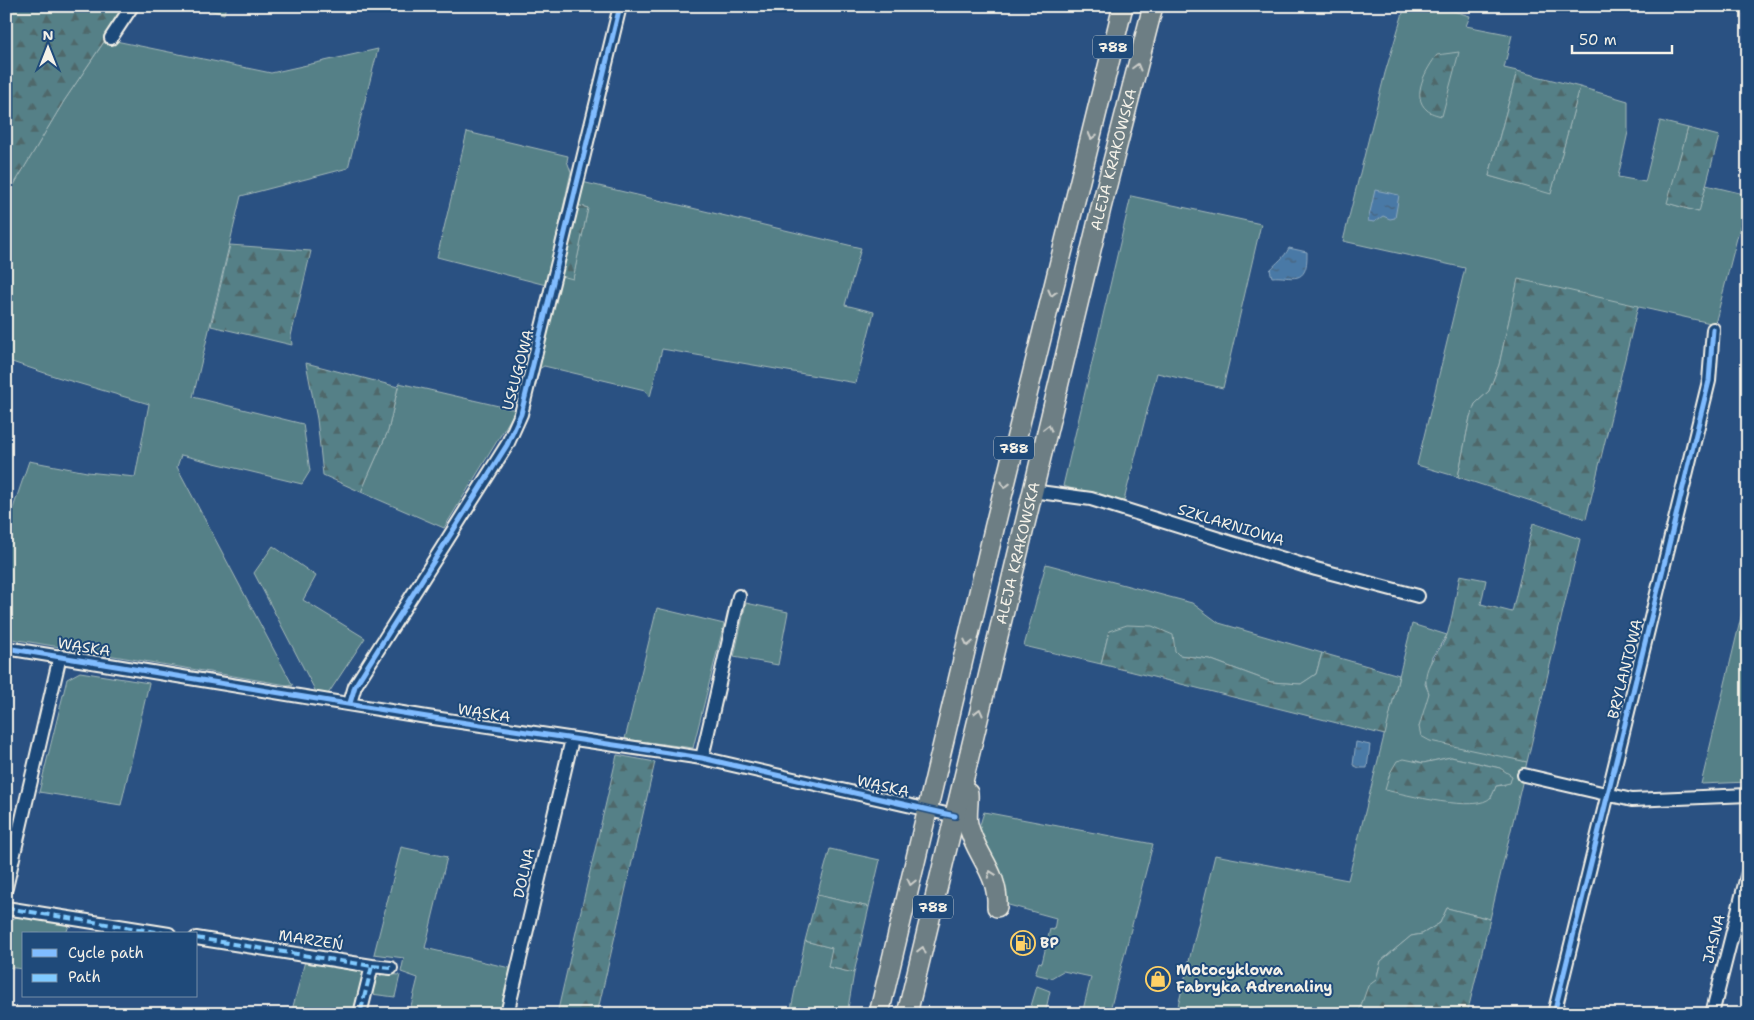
<svg xmlns="http://www.w3.org/2000/svg" width="1754" height="1020" font-family="'Shantell Sans',sans-serif">
	<defs>
		<pattern id="forest-firs" width="22" height="20" patternUnits="userSpaceOnUse" patternTransform="scale(1.25)"><rect width="22" height="20" fill="#548087"/><path d="M5 1l3.5 6h-7zM16 11l3.5 6h-7z" fill="#4f676a"/></pattern>
		<pattern id="water-ripples" width="26" height="14" patternUnits="userSpaceOnUse" patternTransform="scale(1.25)"><rect width="26" height="14" fill="#4a79a6"/><path d="M2 4q2-2 4 0t4 0M15 11q2-2 4 0t4 0" fill="none" stroke="#4a637b"/></pattern>
	</defs>
	<rect width="100%" height="100%" fill="#2a5182"/>
	<filter id="ink" filterUnits="userSpaceOnUse"><feTurbulence type="fractalNoise" baseFrequency=".02" numOctaves="2"/><feDisplacementMap in="SourceGraphic" scale="10" xChannelSelector="R" yChannelSelector="G"/><feConvolveMatrix kernelMatrix="1 2 1 2 8 2 1 2 1" color-interpolation-filters="sRGB"/></filter>
	<g filter="url(#ink)">
		<path fill="#548087" stroke="#a4b8b8" fill-rule="evenodd" d="M1405,6H1437L1470,16L1466,26L1512,35L1504,68L1517,71L1489,176L1551,193L1580,87L1628,101V132L1618,177L1645,182L1660,121L1688,128L1668,203L1698,212L1706,185L1748,195L1715,324L1518,280L1499,365L1489,391L1475,404L1470,417L1458,477L1417,465L1465,268L1343,241L1385,73Z
			M106,39L271,73L378,49L348,168L241,196L193,397L303,424L310,471L302,484L181,455L177,467L293,686L6,638V529L29,461L87,472L135,477L149,404L57,377L6,360V198L64,101Z
			M467,132L568,156L567,161L571,172L546,285L437,257Z
			M582,182L861,248L845,305L874,312L856,383L662,349L650,397L645,390L544,366L537,370L561,276L573,278L588,208L577,205Z
			M1131,196L1261,224L1223,388L1157,373L1123,504L1063,486Z
			M399,383L516,410L444,528L361,492L388,431Z
			M273,546L316,576L303,600L365,638L328,694L316,692L254,573Z
			M1046,564L1192,603L1219,623L1322,653L1316,674L1301,684L1271,682L1209,659L1179,655L1175,651L1109,631L1101,664L1024,646Z
			M1748,588V782L1701,784Z
			M746,603L788,612L778,665L734,657Z
			M657,608L724,624L693,748L625,739Z
			M1412,624L1447,635L1432,657L1425,684L1429,693L1427,708L1419,727L1527,762L1490,919L1447,908L1440,923L1422,934L1411,936L1381,961L1376,980L1358,1014H1176L1215,855L1348,880ZM1451,757L1500,768L1505,785L1496,786L1491,798L1414,760L1423,763Z
			M80,672L149,683L121,805L39,792L67,679Z
			M984,812L1153,844L1109,1014H1082L1091,977L1063,971L1051,978L1035,974L1039,962L1042,963L1050,929L1054,930L1056,918L1005,904C999,878 995,855 977,834Z
			M401,847L447,857L425,948L514,969L503,1014H409L418,978L401,972L404,958L374,954Z
			M830,849L880,860L869,907L817,895Z
			M18,916L69,925L66,934H24V969L6,967V939L10,921Z
			M805,941L833,948L828,967L854,973L847,1014H790Z
			M305,961L364,971L353,1014H291Z
			M383,974L400,975L395,997L371,994L375,979Z
			M1037,986L1050,991L1045,1014H1022L1012,1010L1031,1006Z"/>
		<path fill="url(#forest-firs)" stroke="#a4b8b8" d="M6,6H128L64,101L6,198Z
			M195,6H226L224,14Z
			M1459,52L1442,116C1437,115 1430,113 1427,110C1410,96 1427,68 1437,55Z
			M1517,71L1580,87L1551,194L1489,176Z
			M1688,128L1719,136L1699,212L1667,203Z
			M577,205L588,208L573,279L561,276Z
			M230,245L311,251L291,336L292,345L211,326Z
			M1518,279L1638,306L1586,519L1458,477L1470,417L1475,404L1489,391L1499,365Z
			M306,363L398,387L388,431L361,492L323,475L317,419Z
			M1533,523L1580,539L1527,762L1430,741L1421,736L1419,727L1429,693C1417,667 1442,653 1448,632C1453,614 1456,594 1460,575L1486,580L1481,604L1512,612Z
			M1127,625L1152,626L1173,635L1175,651L1179,655L1209,659L1271,682L1301,684L1316,674L1322,653L1399,675L1385,735L1101,664L1109,631Z
			M617,755L655,762L597,1014H557Z
			M1451,757L1500,768L1512,776L1510,783L1496,786C1495,789 1493,794 1491,797C1478,814 1404,794 1385,790L1390,773L1397,761L1404,759L1423,763Z
			M817,895L869,907L854,973L828,967L832,948L805,941Z
			M1447,908L1490,919L1467,1014H1358L1368,986L1376,980L1381,961L1411,936L1422,934L1440,923Z"/>
		<path fill="url(#water-ripples)" stroke="#8ea9c0" d="M1375,190L1399,195L1395,218L1390,219L1383,216L1374,222L1368,221Z
			M1289,248L1307,252C1308,288 1291,275 1272,277L1270,270C1277,262 1284,258 1289,248Z
			M1356,742L1370,745L1367,768H1359L1353,765Z"/>
		<g fill="none" stroke-linecap="round" stroke-linejoin="round">
			<defs>
				<path id="street" d="M111,38L132,6
					M1032,491L1091,499L1316,569L1418,596
					M6,648L427,717L702,758L955,816
					M350,703L355,686L507,445L521,414L620,6
					M702,758L739,596
					M1524,775L1632,800L1748,795
					M6,888L60,656
					M6,908L169,934
					M196,938L372,966L360,1014
					M372,966L391,968
					M507,1014L572,739
					M1554,1014L1709,381L1713,329
					M1712,1014L1748,872"/>
				<g id="primary">
					<path d="M968,793C969,803 966,814 968,824C975,855 999,872 997,907"/>
					<path d="M879,1014L994,529L1123,6"/>
					<path id="s1" d="M907,1014L1101,208L1153,6"/>
				</g>
			</defs>
			<use href="#street" stroke="#f4f1e8" stroke-width="16"/>
			<use href="#primary" stroke="#f4f1e8" stroke-width="22"/>
			<use href="#street" stroke="#1f4a7a" stroke-width="12"/>
			<use href="#primary" stroke="#6d7e84" stroke-width="19"/>
			<path stroke="#80caff" stroke-width="4" stroke-dasharray="8 4" stroke-linecap="butt" d="M6,908L169,934
				M196,938L372,966L360,1014
				M372,966L391,968"/>
			<defs>
				<path id="cycleway" d="M6,648L427,717L702,758L955,816
					M350,703L355,686L507,445L521,414L620,6
					M1554,1014L1709,381L1713,329"/>
			</defs>
			<use href="#cycleway" stroke="#1f4a7a" stroke-width="8"/>
			<use href="#cycleway" stroke="#80bcff" stroke-width="5"/>
		</g>
		<defs><path id="oneway-chevron" d="M-2-3.5L2.5 0L-2 3.5" fill="none" stroke-width="1.6" stroke-linecap="round" stroke-linejoin="round" transform="scale(1.25)"/></defs>
		<g stroke="#ccceca">
			<use href="#oneway-chevron" transform="translate(1137 67) rotate(-75)"/>
			<use href="#oneway-chevron" transform="translate(1092 136) rotate(104)"/>
			<use href="#oneway-chevron" transform="translate(1052 293) rotate(104)"/>
			<use href="#oneway-chevron" transform="translate(1048 428) rotate(-76)"/>
			<use href="#oneway-chevron" transform="translate(1005 485) rotate(104)"/>
			<use href="#oneway-chevron" transform="translate(968 643) rotate(103)"/>
			<use href="#oneway-chevron" transform="translate(979 712) rotate(-76)"/>
			<use href="#oneway-chevron" transform="translate(991 874) rotate(-110)"/>
			<use href="#oneway-chevron" transform="translate(911 882) rotate(103)"/>
			<use href="#oneway-chevron" transform="translate(922 950) rotate(-76)"/>
		</g>
	</g>
	<defs>
		<symbol id="fuel-ring" viewBox="-11 -11 22 22"><circle r="9.5" fill="#1f4a7a" stroke="#ffd166" stroke-width="1.5"/><path d="M-5.5-6h7V0h2V4h1.3V-2.5L3-4.5l.8-.8L6-3V5H2.5V1h-1V6h-7ZM-4.2-4.7v3.2H.2V-4.7Z" fill="#ffd166"/></symbol>
		<symbol id="shop-ring" viewBox="-11 -11 22 22"><circle r="9.5" fill="#1f4a7a" stroke="#ffd166" stroke-width="1.5"/><path d="M-5-2.5h2.3a2.7 3.5 0 0 1 5.4 0H5L5.5 6h-11ZM-1.5-2.5h3a1.5 2.3 0 0 0-3 0Z" fill="#ffd166"/></symbol>
	</defs>
	<g fill-rule="evenodd">
		<use href="#fuel-ring" x="1009" y="929" width="28" height="28"/>
		<use href="#shop-ring" x="1144" y="965" width="28" height="28"/>
	</g>
	<g text-anchor="middle" stroke-width="4" stroke-linejoin="round" paint-order="stroke">
		<g fill="#1f4a7a" stroke="#b4bfc7" stroke-width="1">
			<rect x="1093" y="35.5" width="40" height="23" rx="4"/>
			<rect x="994" y="436.5" width="40" height="23" rx="4"/>
			<rect x="913" y="895.5" width="40" height="23" rx="4"/>
		</g>
		<g font-size="14" font-weight="bold" fill="#f4f1e8">
			<text x="1113" y="52">788</text>
			<text x="1014" y="453">788</text>
			<text x="933" y="912">788</text>
		</g>
		<g font-size="15" fill="#f4f1e8" stroke="#1f4a7a">
			<text dy="5" stroke="none"><textPath href="#s1" startOffset="879">ALEJA KRAKOWSKA</textPath></text>
			<text transform="translate(518 370) rotate(-75)" y="5">USŁUGOWA</text>
			<text transform="translate(1231 525) rotate(17)" y="5">SZKLARNIOWA</text>
			<text dy="5" stroke="none"><textPath href="#s1" startOffset="474">ALEJA KRAKOWSKA</textPath></text>
			<text transform="translate(84 647) rotate(9)" y="5">WĄSKA</text>
			<text transform="translate(1625 669) rotate(-76)" y="5">BRYLANTOWA</text>
			<text transform="translate(484 713) rotate(9)" y="5">WĄSKA</text>
			<text transform="translate(883 786) rotate(13)" y="5">WĄSKA</text>
			<text transform="translate(524 873) rotate(-77)" y="5">DOLNA</text>
			<text transform="translate(1714 939) rotate(-76)" y="5">JASNA</text>
			<text transform="translate(311 940) rotate(9)" y="5">MARZEŃ</text>
		</g>
		<g font-size="15" font-weight="bold" fill="#f4f1e8" stroke="#1f4a7a" text-anchor="start">
			<text x="1040" y="948">BP</text>
			<text x="1176" y="975">Motocyklowa<tspan x="1176" dy="17">Fabryka Adrenaliny</tspan></text>
		</g>
	</g>
	<rect width="1754" height="1020" fill="none" stroke="#1f4a7a" stroke-width="25"/>
	<rect x="12" y="12" width="1729" height="995" fill="none" stroke="#f4f1e8" stroke-width="2" filter="url(#ink)"/>
	<rect x="22" y="932" width="175" height="65" fill="#1f4a7a" stroke="#748da6"/>
	<rect x="32" y="949" width="25" height="8" fill="#80bcff" stroke="#748da6"/>
	<text x="68" y="958" font-size="15" fill="#f4f1e8">Cycle path</text>
	<rect x="32" y="974" width="25" height="8" fill="#80caff" stroke="#748da6"/>
	<text x="68" y="982" font-size="15" fill="#f4f1e8">Path</text>
	<g transform="translate(48 48)" stroke="#1f4a7a" stroke-width="4" paint-order="stroke">
	<path d="M0-4L9 19L0 12L-9 19Z" fill="#f4f1e8"/>
	<text y="-8" font-size="14" font-weight="bold" text-anchor="middle" fill="#f4f1e8">N</text>
	</g>
	<path d="M1572 45v8h100v-8" fill="none" stroke="#f4f1e8" stroke-width="2.5"/>
	<text x="1579" y="45" font-size="15" fill="#f4f1e8" stroke="#1f4a7a" stroke-width="4" paint-order="stroke">50 m</text>
</svg>
